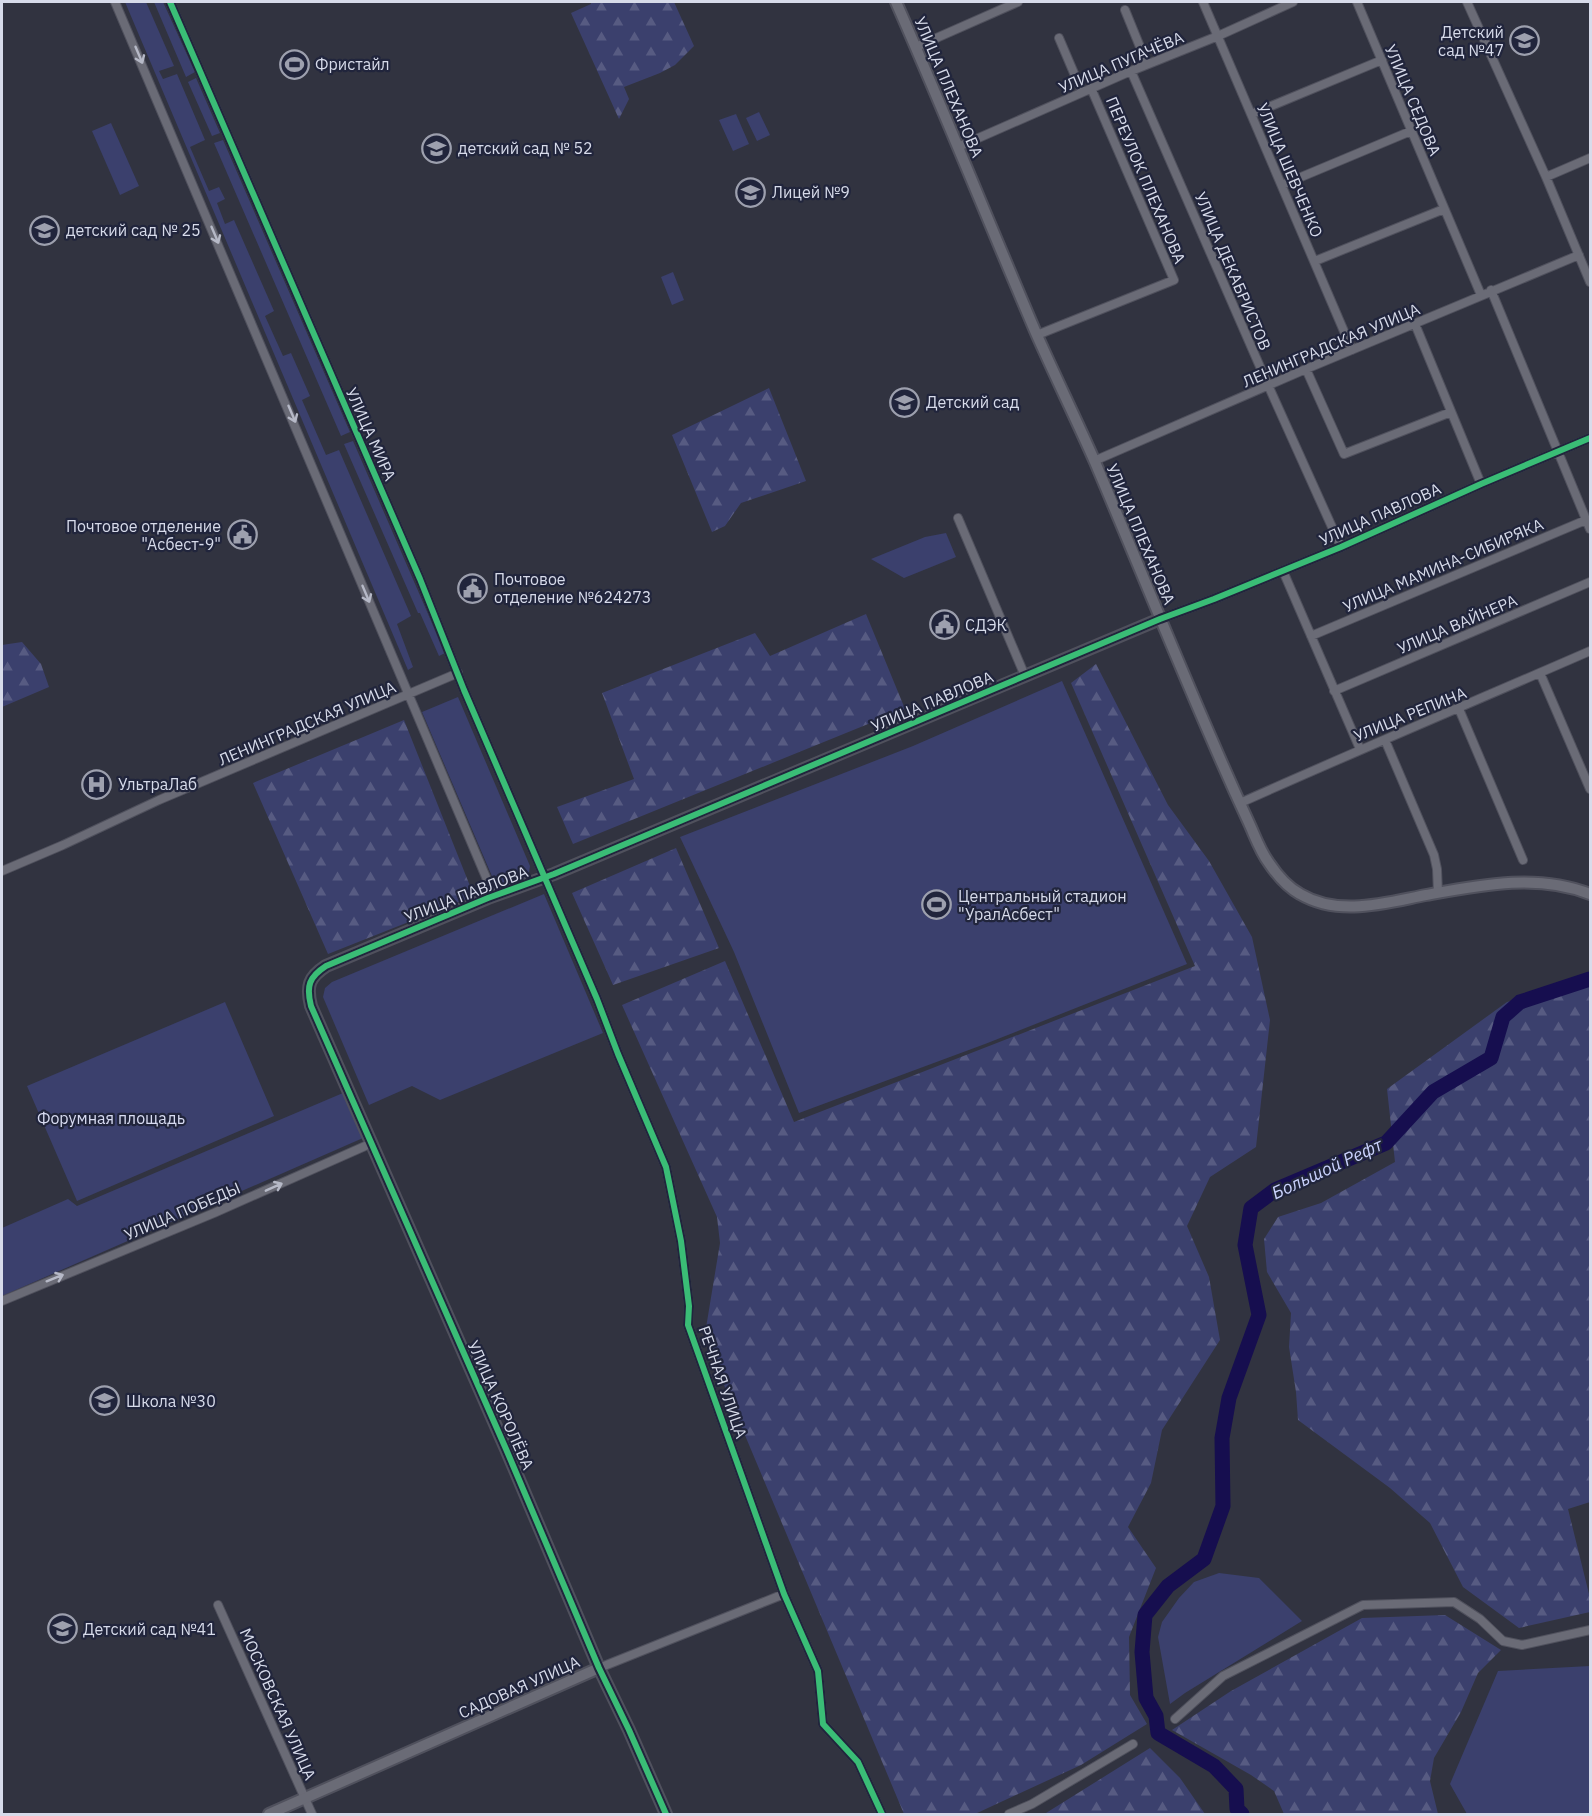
<svg xmlns="http://www.w3.org/2000/svg" width="1592" height="1816" font-family="'IBM Plex Sans',sans-serif">
	<defs>
		<pattern id="forest-firs" width="22" height="20" patternUnits="userSpaceOnUse" patternTransform="scale(1.5)"><rect width="22" height="20" fill="#3b406d"/><path d="M5 1l3.5 6h-7zM16 11l3.5 6h-7z" fill="#575b82"/></pattern>
	</defs>
	<rect width="100%" height="100%" fill="#313340"/>
	<path fill="#3b406d" d="M125,2H146L174,66L159,71L163,79L177,74L205,140L190,147L209,191L219,187L225,199L217,203L225,224L234,220L274,311L265,316L283,356L291,353L310,396L302,400L326,455L339,450L411,616L397,624L413,667L408,670Z
		M154,2H163L195,72L186,77Z
		M196,78L220,133L212,136L188,82Z
		M759,112L770,135L757,141L746,118Z
		M736,114L749,144L733,151L719,120Z
		M111,123L139,186L120,195L92,131Z
		M223,140L350,432L341,436L214,143Z
		M673,272L684,300L672,305L661,277Z
		M353,441L445,653L439,656L420,613H418L344,444Z
		M946,533L956,557L904,578L871,559L925,537Z
		M1062,681L1187,964L985,1044L799,1113L734,952L680,837L913,746Z
		M458,697L530,866L528,879L506,889L494,881L422,712Z
		M544,894L603,1033L440,1100L412,1086L369,1105L323,997L325,988L332,982Z
		M225,1002L274,1116L77,1201L27,1086Z
		M343,1093L363,1138L2,1296V1228L68,1199L77,1206Z
		M1219,1573L1259,1578L1302,1621L1185,1693L1170,1704L1158,1637L1162,1622L1179,1598L1194,1582Z
		M1590,1666V1814H1467L1450,1784L1498,1671Z"/>
	<path fill="url(#forest-firs)" d="M591,2H674L694,46L675,65L660,73L624,87L629,99L619,119L571,13L591,4Z
		M769,388L806,481L741,503L725,526L712,532L672,435Z
		M866,614L905,709L573,844L557,807L634,779L602,693L755,633L770,656Z
		M22,642L41,664L49,687L2,707V645Z
		M1096,664L1168,805L1209,861L1252,937L1270,1020L1256,1147L1210,1177L1187,1226L1209,1277L1220,1340L1162,1430L1151,1483L1128,1527L1156,1568L1129,1637L1130,1695L1147,1724L1081,1765L975,1814H904L726,1390L705,1334L720,1243L717,1217L622,1005L725,961L794,1122L1195,966L1071,683Z
		M404,720L474,896L328,954L253,783Z
		M676,848L719,948L613,985L572,893Z
		M1590,980V1502L1568,1509L1590,1598V1612L1519,1628L1463,1587L1430,1523L1390,1488L1298,1420L1296,1392L1289,1347L1291,1313L1267,1272L1264,1239L1278,1217L1321,1203L1395,1162L1387,1089L1507,1002Z
		M1445,1615L1501,1650L1478,1673L1461,1712L1434,1758L1430,1781L1438,1814H1284L1274,1791L1251,1775L1172,1730L1231,1691L1362,1618Z
		M1150,1748L1180,1778L1205,1814H1046V1813Z"/>
	<g fill="none" stroke-linecap="round" stroke-linejoin="round">
		<path stroke="#160e4f" stroke-width="15" d="M1242,1814L1237,1809L1236,1789L1214,1766L1158,1733L1156,1716L1146,1698L1142,1652L1145,1615L1168,1586L1204,1559L1223,1506L1222,1438L1229,1398L1259,1315L1245,1245L1251,1208L1275,1190L1386,1143L1433,1092L1491,1058L1503,1017L1520,1002L1590,979"/>
		<defs>
			<path id="street" d="M115,2C243,299 367,598 494,896
				M170,2L420,579L464,690L597,999L618,1054L666,1167L681,1241L689,1306L688,1325L784,1594L818,1671L823,1724L858,1762L882,1814
				M1203,2L1352,350
				M1357,2L1481,295
				M1467,2L1546,177L1590,282
				M1125,10L1147,64
				M1059,38L1082,92
				M916,47L1018,2
				M1131,71L1268,385L1341,547
				M1252,114L1382,60
				M958,147L1131,71L1218,36L1293,2
				M1546,177L1590,158
				M1282,185L1411,131
				M1315,261L1444,209
				M1491,290L1590,529
				M1415,324L1481,484
				M1037,335L1174,280L1091,88
				M1306,369L1344,454L1451,412
				M1094,461L1306,369L1579,255
				M958,518L1025,676
				M1283,571L1360,749
				M1160,619L1214,599L1341,547L1481,484L1590,438
				M1311,636L1586,520
				M1540,673L1590,789
				M1334,691L1590,582
				M1459,709L1523,860
				M1385,740L1434,855L1437,869L1438,893
				M1240,803C1356,751 1473,702 1590,651
				M2,871L63,845L159,800L458,673
				M2,1301L214,1213L372,1143
				M218,1605L312,1814
				M599,1668L784,1594
				M1175,1719L1223,1676L1363,1605L1454,1602L1480,1619L1503,1641L1522,1645L1590,1630
				M1009,1814L1032,1804L1133,1744"/>
			<path id="secondary" d="M896,2C944,111 989,223 1036,333C1055,376 1076,419 1095,462C1134,554 1172,648 1212,740C1224,768 1236,795 1249,823C1255,836 1260,851 1269,863C1277,875 1287,887 1300,894C1339,917 1385,903 1426,895C1480,885 1538,873 1590,894
				M269,1814L599,1668
				M666,1814L629,1730L599,1668L506,1449L311,1006C306,986 309,977 326,966L488,898L554,874L1160,619"/>
		</defs>
		<use href="#street" stroke="#50515d" stroke-width="10"/>
		<use href="#secondary" stroke="#50515d" stroke-width="14"/>
		<use href="#street" stroke="#6a6b76" stroke-width="8"/>
		<use href="#secondary" stroke="#6a6b76" stroke-width="10"/>
		<defs>
			<path id="cycleway" d="M170,2L420,579L464,690L597,999L618,1054L666,1167L681,1241L689,1306L688,1325L784,1594L818,1671L823,1724L858,1762L882,1814
				M666,1814L629,1730L599,1668L506,1449L311,1006C306,986 309,977 326,966L488,898L554,874L1160,619L1214,599L1341,547L1481,484L1590,438"/>
		</defs>
		<use href="#cycleway" stroke="#21253c" stroke-width="10"/>
		<use href="#cycleway" stroke="#3abd76" stroke-width="6"/>
	</g>
	<defs><path id="oneway-shaft" d="M-6 0H5M1.5-3L5.5 0L1.5 3" fill="none" stroke-width="1.6" stroke-linecap="round" stroke-linejoin="round" transform="scale(1.5)"/></defs>
	<g stroke="#b6b9c7">
		<use href="#oneway-shaft" transform="translate(139 55) rotate(67)"/>
		<use href="#oneway-shaft" transform="translate(215 235) rotate(67)"/>
		<use href="#oneway-shaft" transform="translate(292 414) rotate(67)"/>
		<use href="#oneway-shaft" transform="translate(366 594) rotate(67)"/>
		<use href="#oneway-shaft" transform="translate(274 1187) rotate(-24)"/>
		<use href="#oneway-shaft" transform="translate(55 1278) rotate(-22)"/>
	</g>
	<defs>
		<symbol id="school-ring" viewBox="-11 -11 22 22"><circle r="9.5" fill="#21253c" stroke="#9da0ae" stroke-width="1.5"/><path d="M0-5L7-2L0 1L-7-2ZM-4 1L0 2.5L4 1V4Q0 6-4 4Z" fill="#9da0ae"/></symbol>
		<symbol id="stadium-ring" viewBox="-11 -11 22 22"><circle r="9.5" fill="#21253c" stroke="#9da0ae" stroke-width="1.5"/><path d="M0-5a6.5 5 0 1 0 0 10a6.5 5 0 1 0 0-10ZM-3.5-1.8h7v3.6h-7Z" fill="#9da0ae"/></symbol>
		<symbol id="civic-ring" viewBox="-11 -11 22 22"><circle r="9.5" fill="#21253c" stroke="#9da0ae" stroke-width="1.5"/><path d="M-.6-6.5H3V-4.5H.6V-3L4-1V1h2V6H-6V1h2V-1L-.6-3ZM-1.2 2.5V6h2.4V2.5Z" fill="#9da0ae"/></symbol>
		<symbol id="hospital-ring" viewBox="-11 -11 22 22"><circle r="9.5" fill="#21253c" stroke="#9da0ae" stroke-width="1.5"/><path d="M-5-5h3v3.5h4V-5h3V5h-3V1.5h-4V5h-3Z" fill="#9da0ae"/></symbol>
	</defs>
	<g fill-rule="evenodd">
		<use href="#school-ring" x="1508" y="24" width="33" height="33"/>
		<use href="#stadium-ring" x="278" y="48" width="33" height="33"/>
		<use href="#school-ring" x="420" y="132" width="33" height="33"/>
		<use href="#school-ring" x="734" y="176" width="33" height="33"/>
		<use href="#school-ring" x="28" y="214" width="33" height="33"/>
		<use href="#school-ring" x="888" y="386" width="33" height="33"/>
		<use href="#civic-ring" x="226" y="518" width="33" height="33"/>
		<use href="#civic-ring" x="456" y="572" width="33" height="33"/>
		<use href="#civic-ring" x="928" y="608" width="33" height="33"/>
		<use href="#hospital-ring" x="80" y="768" width="33" height="33"/>
		<use href="#stadium-ring" x="920" y="888" width="33" height="33"/>
		<use href="#school-ring" x="88" y="1384" width="33" height="33"/>
		<use href="#school-ring" x="46" y="1612" width="33" height="33"/>
	</g>
	<g text-anchor="middle" stroke-width="4.5" stroke-linejoin="round" paint-order="stroke">
		<g font-size="16" fill="#d7dbea" stroke="#21253c" text-anchor="start">
			<text x="1504" y="38" text-anchor="end">Детский<tspan x="1504" dy="18">сад №47</tspan></text>
			<text x="315" y="70">Фристайл</text>
			<text x="458" y="154">детский сад № 52</text>
			<text x="772" y="198">Лицей №9</text>
			<text x="66" y="236">детский сад № 25</text>
			<text x="926" y="408">Детский сад</text>
			<text x="221" y="532" text-anchor="end">Почтовое отделение<tspan x="221" dy="18">"Асбест-9"</tspan></text>
			<text x="494" y="585">Почтовое<tspan x="494" dy="18">отделение №624273</tspan></text>
			<text x="965" y="631">СДЭК</text>
			<text x="118" y="790">УльтраЛаб</text>
			<text x="958" y="902">Центральный стадион<tspan x="958" dy="18">"УралАсбест"</tspan></text>
			<text x="126" y="1407">Школа №30</text>
			<text x="83" y="1635">Детский сад №41</text>
		</g>
		<g font-size="16" fill="#d7dbea" stroke="#21253c">
			<text transform="translate(1121 62) rotate(-23)" y="6">УЛИЦА ПУГАЧЁВА</text>
			<text transform="translate(949 87) rotate(67)" y="6">УЛИЦА ПЛЕХАНОВА</text>
			<text transform="translate(1413 100) rotate(67)" y="6">УЛИЦА СЕДОВА</text>
			<text transform="translate(1290 170) rotate(67)" y="6">УЛИЦА ШЕВЧЕНКО</text>
			<text transform="translate(1146 180) rotate(67)" y="6">ПЕРЕУЛОК ПЛЕХАНОВА</text>
			<text transform="translate(1233 271) rotate(67)" y="6">УЛИЦА ДЕКАБРИСТОВ</text>
			<text transform="translate(1331 345) rotate(-23)" y="6">ЛЕНИНГРАДСКАЯ УЛИЦА</text>
			<text transform="translate(371 434) rotate(66)" y="6">УЛИЦА МИРА</text>
			<text transform="translate(1380 514) rotate(-24)" y="6">УЛИЦА ПАВЛОВА</text>
			<text transform="translate(1141 534) rotate(67)" y="6">УЛИЦА ПЛЕХАНОВА</text>
			<text transform="translate(1443 565) rotate(-23)" y="6">УЛИЦА МАМИНА-СИБИРЯКА</text>
			<text transform="translate(1457 624) rotate(-23)" y="6">УЛИЦА ВАЙНЕРА</text>
			<text transform="translate(932 701) rotate(-23)" y="6">УЛИЦА ПАВЛОВА</text>
			<text transform="translate(1410 714) rotate(-22)" y="6">УЛИЦА РЕПИНА</text>
			<text transform="translate(307 723) rotate(-23)" y="6">ЛЕНИНГРАДСКАЯ УЛИЦА</text>
			<text transform="translate(466 894) rotate(-21)" y="6">УЛИЦА ПАВЛОВА</text>
			<text transform="translate(182 1211) rotate(-23)" y="6">УЛИЦА ПОБЕДЫ</text>
			<text transform="translate(723 1382) rotate(71)" y="6">РЕЧНАЯ УЛИЦА</text>
			<text transform="translate(501 1405) rotate(66)" y="6">УЛИЦА КОРОЛЁВА</text>
			<text transform="translate(519 1687) rotate(-24)" y="6">САДОВАЯ УЛИЦА</text>
			<text transform="translate(278 1704) rotate(66)" y="6">МОСКОВСКАЯ УЛИЦА</text>
		</g>
		<g font-size="16" fill="#d8dcf2" stroke="#21253c">
			<text x="111" y="1124">Форумная площадь</text>
		</g>
		<g font-size="18" font-style="italic" fill="#cad2fd" stroke="#21253c">
			<text transform="translate(1327 1169) rotate(-25)" y="6">Большой Рефт</text>
		</g>
	</g>
	<rect width="1592" height="1816" fill="none" stroke="#d7dbea" stroke-width="6"/>
</svg>
